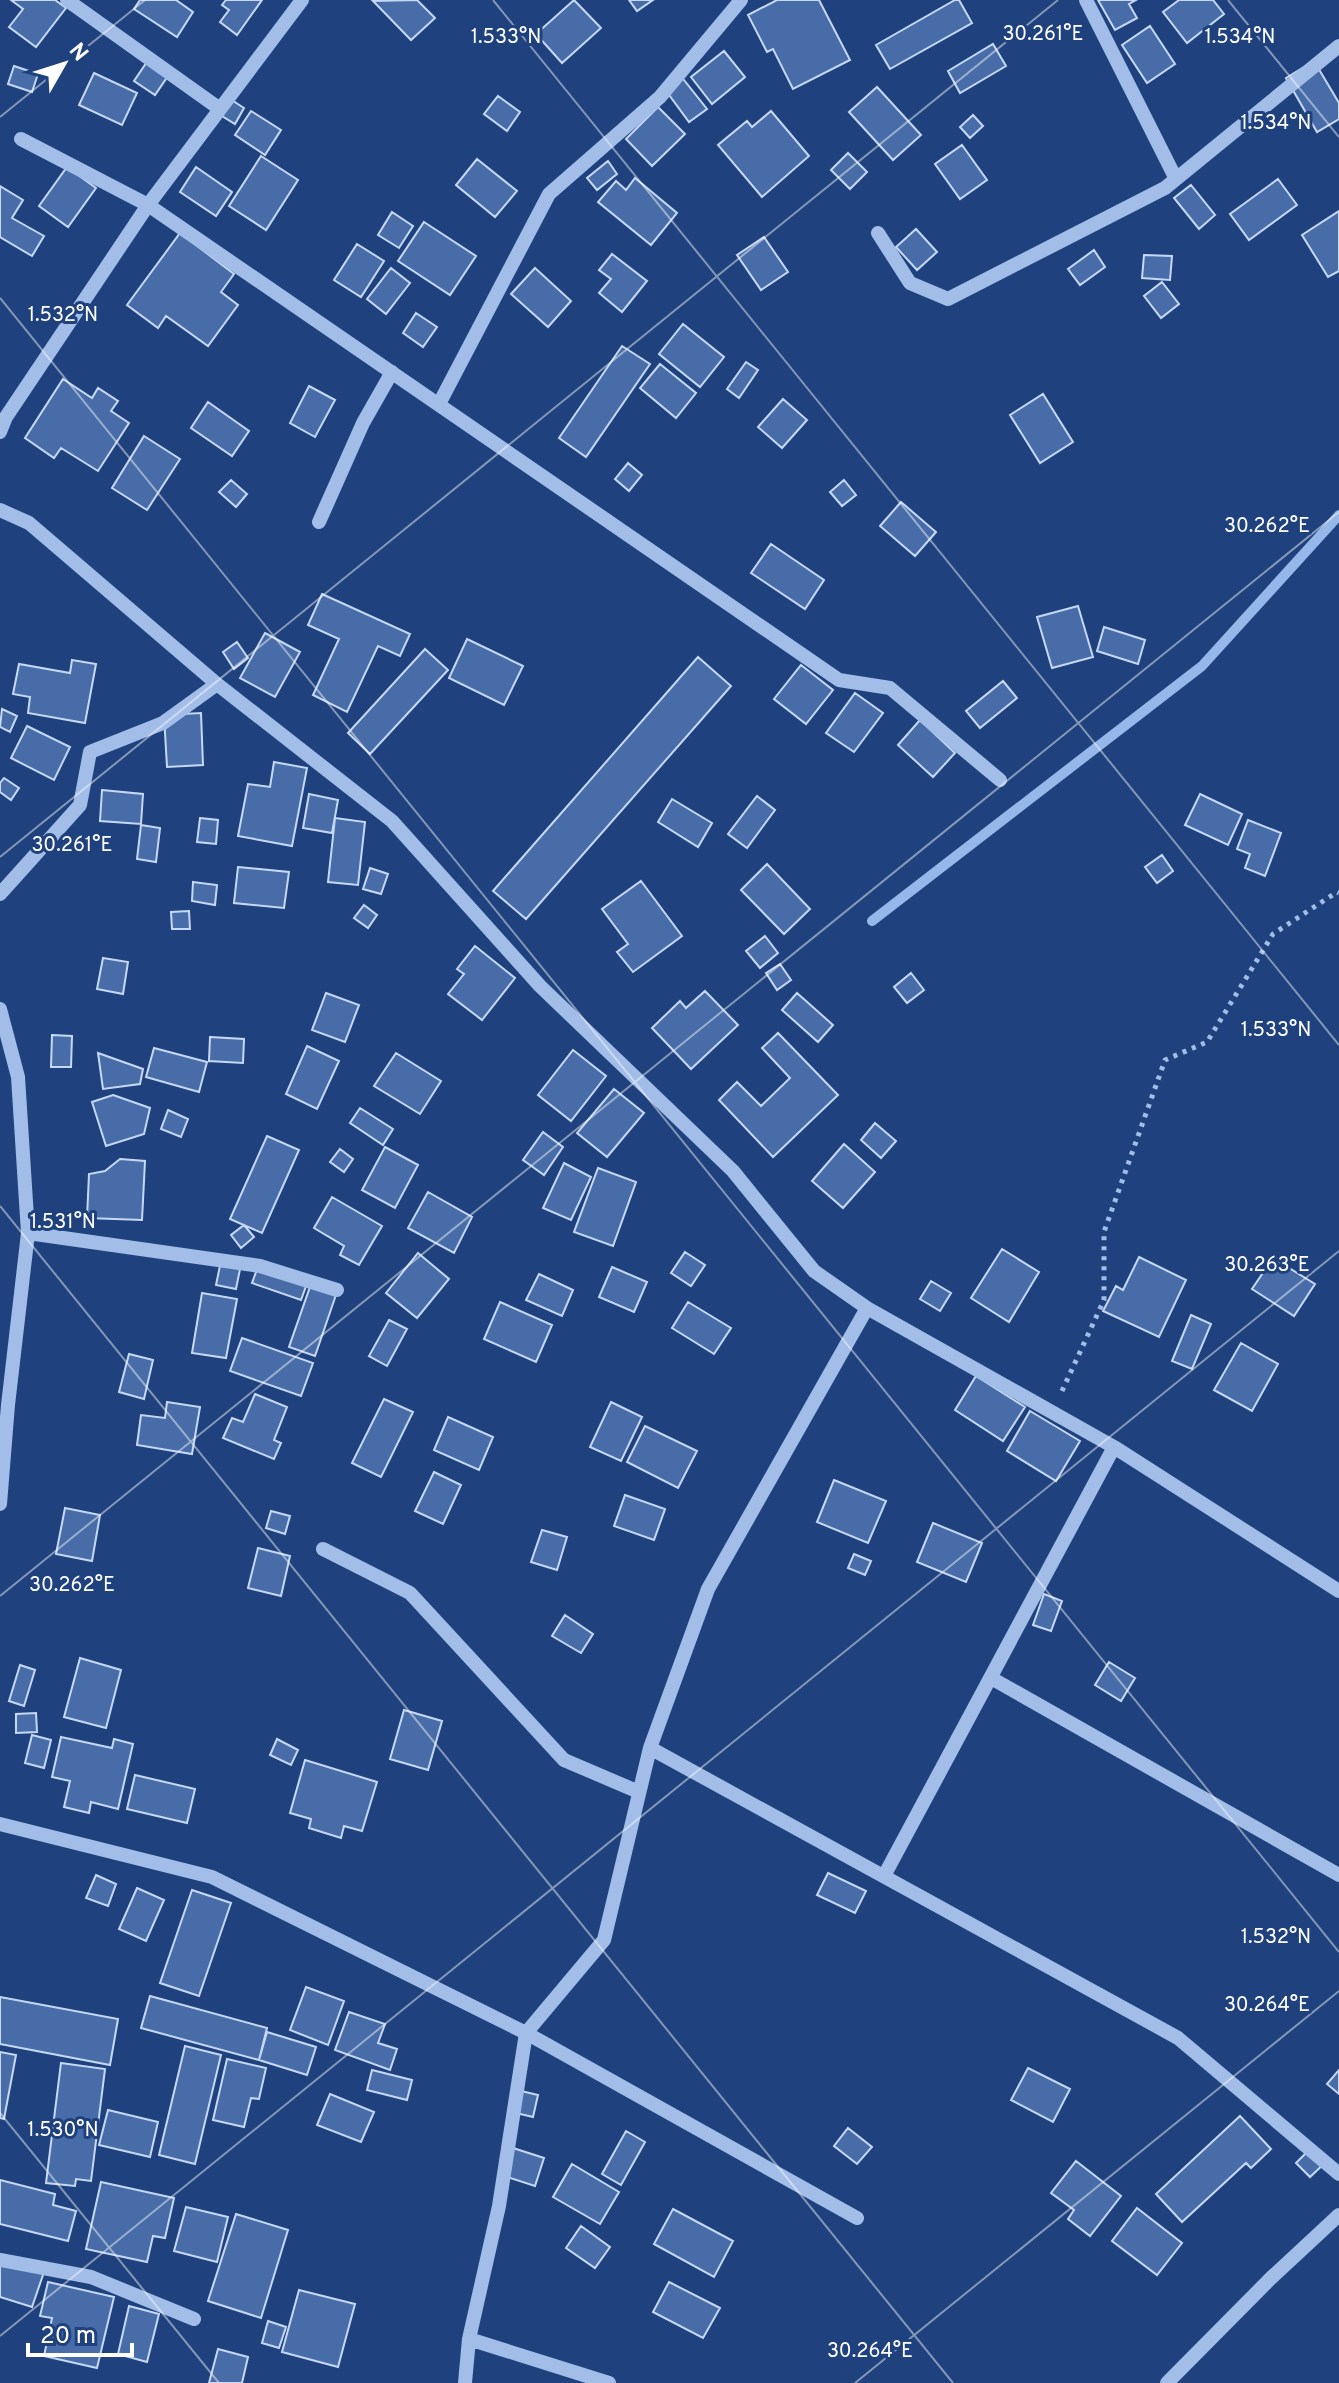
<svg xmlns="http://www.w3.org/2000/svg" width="1339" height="2383" font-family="Overpass,sans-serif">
	<rect width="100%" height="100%" fill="#1f427e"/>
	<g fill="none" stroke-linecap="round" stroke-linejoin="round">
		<path stroke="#96b7e9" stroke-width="10" d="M872,921L1202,666L1339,515"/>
	</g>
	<path fill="#476ca7" stroke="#c6d8f6" stroke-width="2" d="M11,0H55L66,8L36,47L9,27L23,9Z
		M140,0H176L193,12L177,37L134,9Z
		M226,0H262L237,35L220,22L229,10L222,5Z
		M417,0L435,18L411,40L373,1Z
		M574,0L601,28L562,63L536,34Z
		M629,0H653L637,11Z
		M777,0H819L850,60L793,89L773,49L767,52L748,15Z
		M955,0H959L972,23L890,69L876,45Z
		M1098,0H1136L1129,4L1137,18L1115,30Z
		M1179,0H1213L1224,14L1187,43L1163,12Z
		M1150,26L1175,64L1147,83L1122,45Z
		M993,44L1006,66L960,93L948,71Z
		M724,51L745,77L712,104L691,77Z
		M151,56L172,70L155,95L134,81Z
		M1314,61L1339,103V119L1317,132L1286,78Z
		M14,66L38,74L32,92L8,84Z
		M94,73L137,93L122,125L79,105Z
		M680,75L707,109L689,122L664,88Z
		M877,87L921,135L893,160L849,112Z
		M498,96L520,112L507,131L484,114Z
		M227,97L244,108L235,124L217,113Z
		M658,107L685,134L652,166L626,139Z
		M251,111L281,130L265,155L235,135Z
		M771,111L809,156L762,197L718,145L747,121L752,127Z
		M973,115L983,126L970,138L960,127Z
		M962,145L987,180L960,199L935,164Z
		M848,153L867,172L850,189L831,170Z
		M261,156L298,180L266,230L229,206Z
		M477,159L517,191L495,217L456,185Z
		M608,161L617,174L597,190L587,178Z
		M67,167L96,188L68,227L39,206Z
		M196,167L232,192L216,216L180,192Z
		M635,178L677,213L651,245L598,202L616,181L626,190Z
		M1278,179L1297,205L1249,240L1230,214Z
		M1191,185L1215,215L1199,229L1174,198Z
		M0,186L23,200L12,218L44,236L32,256L0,237Z
		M1339,211V271L1328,277L1302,235Z
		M392,212L413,226L399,248L378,235Z
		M424,222L476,256L450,295L398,261Z
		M916,229L937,252L917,270L896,247Z
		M180,233L234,274L221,292L238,305L208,346L166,316L158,328L127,305Z
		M764,237L788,272L761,290L737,255Z
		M357,244L384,261L361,297L334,280Z
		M1094,250L1105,267L1080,285L1068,269Z
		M612,254L647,281L622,312L599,293L611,279L599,270Z
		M1144,255L1172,256L1170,280L1142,278Z
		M391,268L410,283L386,314L367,299Z
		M535,268L571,301L548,327L511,294Z
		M1162,282L1179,304L1161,318L1144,296Z
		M416,313L437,327L423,347L403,333Z
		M683,324L724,357L700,387L659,354Z
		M622,346L650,364L586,457L559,438Z
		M746,362L758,370L739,398L727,389Z
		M660,364L696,393L676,418L640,388Z
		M63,379L92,398L98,388L118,401L111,411L129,423L98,471L61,448L54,458L25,438Z
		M309,386L335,400L315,437L290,423Z
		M1043,394L1073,442L1040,463L1010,415Z
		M783,399L807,420L782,448L758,427Z
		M208,402L249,431L232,456L191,428Z
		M144,436L180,459L147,510L112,488Z
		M628,463L642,475L629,491L615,479Z
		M231,480L247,494L236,507L219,492Z
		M844,480L856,495L842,506L830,492Z
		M901,502L936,532L915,556L880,526Z
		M771,544L824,580L805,609L751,573Z
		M322,594L410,634L400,656L378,646L347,712L313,695L339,639L308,625Z
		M1078,606L1093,657L1052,668L1037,617Z
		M1104,627L1145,640L1138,664L1097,651Z
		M265,633L300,652L275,697L240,678Z
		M467,639L523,666L504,705L449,678Z
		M237,642L248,658L234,669L223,652Z
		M425,649L448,670L370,754L348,733Z
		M698,657L731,686L526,919L493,891Z
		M72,660L96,664L85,723L28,713L30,697L13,694L19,664L70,673Z
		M801,665L833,690L806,724L774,699Z
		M1003,681L1017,698L980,728L966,711Z
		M855,693L883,713L854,752L826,733Z
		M2,709L17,716L10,732L0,727Z
		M201,713L203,765L167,767L164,715Z
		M920,720L955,753L933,777L898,745Z
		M27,726L70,747L54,780L11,758Z
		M274,762L307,768L292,846L238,836L248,784L270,787Z
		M4,778L19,788L11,800L0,792V783Z
		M102,790L143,794L141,824L100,821Z
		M309,794L338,800L332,833L303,828Z
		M1200,794L1242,814L1228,845L1185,825Z
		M757,796L775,810L747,848L728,834Z
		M672,799L712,823L698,847L658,822Z
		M200,818L218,820L216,844L197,842Z
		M335,818L365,822L358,885L328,882Z
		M1248,820L1281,833L1265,876L1245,868L1250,854L1237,849Z
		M141,825L160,828L156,862L137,859Z
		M1162,855L1173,871L1157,883L1145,867Z
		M767,864L810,909L784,934L741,890Z
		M238,867L289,872L284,908L234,903Z
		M370,868L388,874L381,894L363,889Z
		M641,881L682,936L633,972L617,952L628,944L602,909Z
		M193,882L217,885L215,905L192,901Z
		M364,905L377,915L368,928L354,918Z
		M189,911L190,929H172L171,912Z
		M765,936L778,953L760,968L746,951Z
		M475,946L515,978L482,1020L448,994L464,974L457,969Z
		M103,958L128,962L123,994L97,989Z
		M780,964L791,980L777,990L766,973Z
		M911,973L924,990L907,1003L894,987Z
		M705,991L738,1025L691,1069L652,1028L680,1001L686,1008Z
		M326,993L359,1005L345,1042L312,1030Z
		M797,993L833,1025L818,1042L782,1010Z
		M778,1033L838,1095L773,1157L719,1100L737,1082L761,1106L790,1078L762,1048Z
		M52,1035L72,1036L71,1067H51Z
		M210,1037L244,1039L243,1063L209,1061Z
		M307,1046L339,1061L317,1109L286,1094Z
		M154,1048L207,1062L199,1092L146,1077Z
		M573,1050L606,1076L571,1121L538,1095Z
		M98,1053L143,1069L140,1084L103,1089Z
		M396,1053L441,1081L420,1114L374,1086Z
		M614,1089L644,1113L607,1157L577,1133Z
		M113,1095L150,1108L144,1134L106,1146L92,1102Z
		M360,1108L393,1129L383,1145L350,1123Z
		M168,1110L188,1119L181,1137L161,1129Z
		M875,1123L896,1141L881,1158L861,1140Z
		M543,1132L563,1147L544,1175L523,1160Z
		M267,1136L299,1150L262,1233L230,1219Z
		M844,1144L875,1172L843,1208L812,1181Z
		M385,1147L418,1165L395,1208L362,1190Z
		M340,1149L353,1159L344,1172L330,1162Z
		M120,1159L145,1161L142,1220L87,1218L89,1174L105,1171Z
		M564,1163L591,1177L571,1220L543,1208Z
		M598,1168L636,1182L613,1246L574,1232Z
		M428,1192L472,1217L454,1253L408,1228Z
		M332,1197L382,1226L359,1265L340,1255L344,1246L314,1228Z
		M244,1225L254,1237L241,1248L231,1235Z
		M1002,1249L1039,1272L1009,1322L971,1298Z
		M685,1252L705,1265L691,1286L671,1273Z
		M418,1253L449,1279L417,1318L386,1293Z
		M222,1256L242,1259L236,1289L216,1285Z
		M1139,1257L1186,1280L1159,1337L1103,1311L1116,1286L1123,1290Z
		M1273,1258L1315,1284L1294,1316L1252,1289Z
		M260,1261L309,1278L301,1300L252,1283Z
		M612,1267L647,1282L634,1312L599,1297Z
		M539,1274L573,1290L562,1316L526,1300Z
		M931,1281L951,1293L940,1311L920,1299Z
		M311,1284L337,1292L315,1356L289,1347Z
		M202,1293L237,1299L226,1358L192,1353Z
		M500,1302L552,1325L536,1362L484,1339Z
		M688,1302L731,1328L714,1354L672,1328Z
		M1191,1315L1211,1324L1192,1369L1172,1361Z
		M389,1320L407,1329L387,1366L369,1356Z
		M242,1338L313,1363L301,1396L230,1371Z
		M1241,1343L1278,1364L1252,1411L1214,1390Z
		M129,1354L153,1360L144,1399L119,1392Z
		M976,1376L1025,1407L1003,1441L955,1410Z
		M255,1394L287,1407L274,1440L281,1443L274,1459L223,1438L232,1418L243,1422Z
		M384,1399L413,1412L381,1477L352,1463Z
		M167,1402L200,1407L192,1454L137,1445L141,1415L165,1418Z
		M611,1402L642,1417L621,1461L590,1447Z
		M1030,1411L1080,1441L1056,1481L1007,1451Z
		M448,1417L493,1437L479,1470L434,1450Z
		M645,1426L697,1451L678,1488L627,1462Z
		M434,1472L461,1485L443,1524L415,1511Z
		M834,1480L886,1501L868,1543L817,1522Z
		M625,1495L665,1509L654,1540L614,1526Z
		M65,1508L100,1515L92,1561L56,1554Z
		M271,1511L290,1516L285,1534L266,1528Z
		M933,1523L982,1543L966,1582L917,1562Z
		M542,1530L567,1537L557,1570L531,1562Z
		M258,1548L290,1556L281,1596L248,1588Z
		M854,1554L871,1561L865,1575L848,1568Z
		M1044,1594L1062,1601L1051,1631L1033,1625Z
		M565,1615L593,1634L581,1653L552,1636Z
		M80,1658L121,1670L106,1728L64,1717Z
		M1109,1662L1135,1678L1121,1701L1095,1685Z
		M20,1665L35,1670L24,1706L9,1701Z
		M404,1710L442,1721L428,1770L390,1759Z
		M36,1713L37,1732L16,1733V1714Z
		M32,1735L51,1740L44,1768L25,1763Z
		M61,1737L112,1748L114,1739L133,1744L118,1809L91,1802L89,1813L64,1807L70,1781L52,1777Z
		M277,1739L298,1750L291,1765L270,1755Z
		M305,1760L377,1782L362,1831L344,1826L341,1838L309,1828L311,1819L290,1813Z
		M135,1775L195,1789L187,1823L127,1809Z
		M828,1873L866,1891L855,1913L817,1895Z
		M96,1875L116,1884L108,1906L86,1898Z
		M137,1888L164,1900L146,1941L119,1929Z
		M192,1890L231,1903L199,1996L160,1983Z
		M306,1987L344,2001L328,2045L290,2030Z
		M150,1996L267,2028L259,2060L141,2028Z
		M0,1997L118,2019L110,2065L0,2044Z
		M349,2012L385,2024L378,2043L397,2049L390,2070L335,2050Z
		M267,2032L316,2047L307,2075L259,2060Z
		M185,2046L221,2055L195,2164L159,2155Z
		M0,2052L16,2055L4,2119L0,2118Z
		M227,2059L266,2068L259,2099L251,2098L244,2127L213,2120Z
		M61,2063L105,2069L91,2181L76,2179L75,2186L46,2183Z
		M1028,2068L1070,2089L1053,2122L1011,2100Z
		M372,2070L412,2080L407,2100L367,2090Z
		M1339,2070V2094L1327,2084Z
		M521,2091L538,2095L533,2117L516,2113Z
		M330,2094L374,2112L361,2142L317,2125Z
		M108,2110L158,2122L150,2157L99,2145Z
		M1240,2116L1271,2149L1251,2168L1246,2163L1182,2222L1156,2194Z
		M848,2128L872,2147L857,2164L834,2146Z
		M626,2131L645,2142L621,2185L602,2174Z
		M1312,2147L1327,2161L1310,2177L1296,2163Z
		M513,2148L544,2158L535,2186L504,2176Z
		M1076,2161L1121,2196L1090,2236L1068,2219L1074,2210L1051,2193Z
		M572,2164L619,2192L600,2224L553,2197Z
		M0,2180L55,2194L53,2205L76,2211L68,2241L0,2224Z
		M101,2182L174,2198L165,2238L153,2236L147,2262L86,2249Z
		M186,2207L228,2217L217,2262L174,2251Z
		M1137,2208L1182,2243L1157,2275L1112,2241Z
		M673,2209L733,2241L714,2277L654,2244Z
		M236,2214L288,2230L261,2318L208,2301Z
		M581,2226L610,2247L595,2268L566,2248Z
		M0,2257L44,2272L32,2307L0,2297Z
		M48,2282L114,2297L97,2368L44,2356L52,2318L40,2316Z
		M669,2282L720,2308L703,2338L653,2312Z
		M299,2290L355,2304L338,2367L282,2352Z
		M129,2306L159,2314L147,2362L118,2354Z
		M268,2321L286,2327L279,2348L262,2343Z
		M218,2349L248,2357L242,2383H209Z"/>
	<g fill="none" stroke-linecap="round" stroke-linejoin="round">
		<path stroke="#a2bde7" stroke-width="5" stroke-dasharray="4 6" stroke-linecap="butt" d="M1062,1391L1104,1300V1232L1165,1060L1207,1042L1273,934L1337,892L1339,893"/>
		<path stroke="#a2bde7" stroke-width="14" d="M67,0L220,109
			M1086,0L1176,179
			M21,139L148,205L839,680L890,688L1000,780
			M878,233L910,283L948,299L1165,188L1339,46
			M439,404L549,194L660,97L741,0
			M0,432L6,417L148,205L302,0
			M0,510L29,523L217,684L392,821L540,986L733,1171L814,1271L867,1308L1114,1447L1339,1591
			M319,522L363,423L392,372
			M0,894L80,805L90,752L163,723L217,684
			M0,1009L18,1077L28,1233L8,1405L0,1504
			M28,1233L260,1266L337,1290
			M323,1549L410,1593L564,1760L639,1792
			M991,1678L1339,1875
			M650,1748L1178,2038L1339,2174
			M0,1824L212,1877L526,2033L857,2218
			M884,1876L1114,1447
			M0,2260L91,2277L194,2319
			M469,2339L609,2383
			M465,2383L469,2339L499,2206L526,2033L604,1940L650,1748L708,1589L867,1308
			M1167,2383L1271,2278L1339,2215"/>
	</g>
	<path fill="none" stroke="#fff" stroke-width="2" stroke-opacity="0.45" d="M493,0L1339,1045M1228,0L1339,137M0,117L145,0M0,298L1339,1952M0,857L1058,0M0,1206L953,2383M0,1596L1339,512M0,2113L219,2383M0,2336L1339,1251M855,2383L1339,1991"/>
	<g font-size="20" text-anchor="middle" fill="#fff" stroke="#1f427e" stroke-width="6" stroke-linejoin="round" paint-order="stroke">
		<text x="1043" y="40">30.261°E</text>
		<text x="506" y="43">1.533°N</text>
		<text x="1240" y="43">1.534°N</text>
		<text x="1276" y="129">1.534°N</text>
		<text x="63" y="321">1.532°N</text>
		<text x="1267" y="532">30.262°E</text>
		<text x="72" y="851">30.261°E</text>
		<text x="1276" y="1036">1.533°N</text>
		<text x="63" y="1228">1.531°N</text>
		<text x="1267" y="1271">30.263°E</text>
		<text x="72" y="1591">30.262°E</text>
		<text x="1276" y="1943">1.532°N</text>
		<text x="1267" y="2011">30.264°E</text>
		<text x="63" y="2136">1.530°N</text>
		<text x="870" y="2357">30.264°E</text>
	</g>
	<g transform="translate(64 64) rotate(51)" stroke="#1f427e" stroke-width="6" paint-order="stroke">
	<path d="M0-6L14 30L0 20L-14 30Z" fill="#ffffff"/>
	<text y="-12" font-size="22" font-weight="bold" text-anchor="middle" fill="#ffffff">N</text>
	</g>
	<path d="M28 2343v12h104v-12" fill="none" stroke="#ffffff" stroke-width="4"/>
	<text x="40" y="2343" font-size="24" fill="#ffffff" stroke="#1f427e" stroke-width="6" paint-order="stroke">20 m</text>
</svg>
